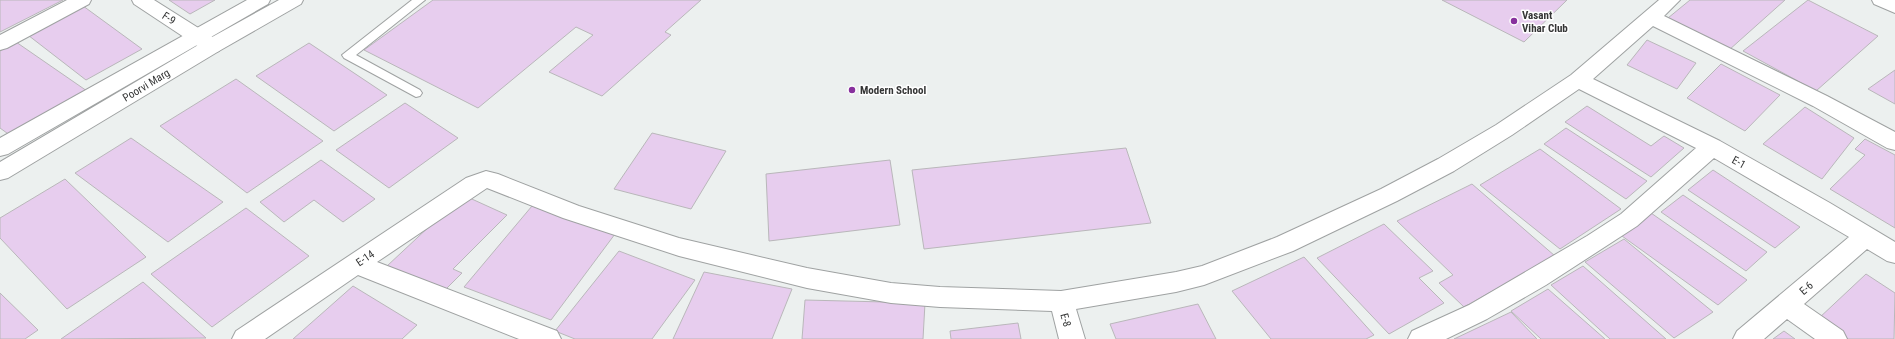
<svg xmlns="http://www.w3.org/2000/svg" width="1895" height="339" font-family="'Roboto Condensed',sans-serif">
	<rect width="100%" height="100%" fill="#ecf0ef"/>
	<path fill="#e7cdee" stroke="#b9b7ba" d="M0,0H63L0,32Z
		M169,0H215L190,14Z
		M433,0H701L665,32L671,35L602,96L549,72L593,35L576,27L478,108L364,50Z
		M1442,0H1567L1524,42Z
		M1690,0H1785L1729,50L1668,18Z
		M1808,0L1878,36L1816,91L1743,51Z
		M79,3L142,49L86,80L24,32Z
		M1647,40L1696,63L1677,89L1627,65Z
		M16,42L87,91L11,136L0,128V51Z
		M309,43L387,95L334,131L256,76Z
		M1721,64L1780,95L1745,131L1687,98Z
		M1895,70V104L1868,89Z
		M236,79L323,141L247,193L160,126Z
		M405,103L458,138L389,188L336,150Z
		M1587,106L1651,146L1664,136L1684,148L1651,177L1565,122Z
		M1805,107L1854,138L1822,179L1763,144Z
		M1566,128L1647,181L1626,199L1544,144Z
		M652,133L726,151L691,209L614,189Z
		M131,138L223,202L168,242L75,173Z
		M1865,139L1895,155V228L1830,189L1865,155L1855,149Z
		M1126,148L1151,223L924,249L912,170Z
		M1540,149L1621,209L1560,249L1480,185Z
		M321,160L375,199L343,222L314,200L284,222L260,202Z
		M890,160L900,225L769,241L766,174Z
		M1713,170L1800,227L1775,248L1688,190Z
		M65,179L146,257L67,309L0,238V218Z
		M1472,184L1555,256L1464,307L1439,283L1453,275L1397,221Z
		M463,195L507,215L453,269L462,273L441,294L387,266Z
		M1683,195L1767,252L1746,271L1661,212Z
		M532,206L615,234L551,320L464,287Z
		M246,208L309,256L212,327L151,274Z
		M1651,213L1747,280L1718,305L1622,236Z
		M1384,224L1433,271L1419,278L1444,303L1389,334L1317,258Z
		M1624,239L1713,312L1674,338L1585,262Z
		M619,251L695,280L652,339H575L555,331Z
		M1304,257L1374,335L1366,339H1271L1232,291Z
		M1583,266L1666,339H1610L1551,285Z
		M704,272L792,289L772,339H673Z
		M1866,274L1895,293L1894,339H1846L1818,319Z
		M143,282L206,338L61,339Z
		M353,286L417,325L402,339H293Z
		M1548,289L1605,339H1541L1511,311Z
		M0,293L38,330L25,339H0Z
		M805,300L925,303L923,339H802Z
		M1198,304L1216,339H1116L1110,324Z
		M1511,312L1537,339H1454Z
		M1018,323L1021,339H951L950,331Z
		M1784,331L1795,339H1773Z"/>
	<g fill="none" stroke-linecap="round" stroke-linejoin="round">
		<defs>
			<path id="lane" d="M412,0H425L356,55L420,90L422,93L420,96L416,97L344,58L342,55Z"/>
			<path id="street" d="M67,0H91L89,4L7,48L0,50V35Z
				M132,0H154L219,41L222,46L219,51L212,53L205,51L134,4Z
				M1659,0H1680L1664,16L1827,96L1895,132V150L1887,148L1813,106L1653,26L1593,79L1720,141L1830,203L1895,242V263L1887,261L1867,249L1804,304L1843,331L1847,339H1815L1787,319L1764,339H1733L1737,331L1849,237L1714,158L1637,226L1546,285L1487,319L1446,339H1408L1412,331L1469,305L1587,236L1621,214L1696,148L1579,89L1512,135L1454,171L1397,201L1293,251L1204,285L1176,292L1076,309L1085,339H1059L1052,311L940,307L891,303L807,288L679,256L563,218L487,188L377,262L557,331L561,339H519L358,275L265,339H232L236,331L466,178L486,171L498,174L579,206L679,238L807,268L891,283L940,287L1061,291L1176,272L1202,266L1277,237L1381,189L1438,159L1496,125L1571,75Z"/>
			<path id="secondary" d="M247,0H270L268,4L8,154L0,156V138Z
				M279,0H303L301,4L219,51L8,178L0,180V162L205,41Z
				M1872,0H1895V13L1874,4Z"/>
		</defs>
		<use href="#lane" stroke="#9fa2a2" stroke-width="2"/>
		<use href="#street" stroke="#9fa2a2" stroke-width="2"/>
		<use href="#secondary" stroke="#9fa2a2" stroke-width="2"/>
		<use href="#lane" fill="#fff" fill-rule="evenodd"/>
		<use href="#street" fill="#fff" fill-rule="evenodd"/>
		<use href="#secondary" fill="#fff" fill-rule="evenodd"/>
	</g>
	<g fill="#87309d" stroke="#fff" stroke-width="1.5">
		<circle cx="1514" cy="21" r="4"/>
		<circle cx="852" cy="90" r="4"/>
	</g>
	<g text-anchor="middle" stroke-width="3" stroke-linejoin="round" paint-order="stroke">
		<g font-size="11" font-weight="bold" fill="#343535" stroke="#fff" text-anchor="start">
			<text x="1522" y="19">Vasant<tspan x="1522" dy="13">Vihar Club</tspan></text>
			<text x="860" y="94">Modern School</text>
		</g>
		<g font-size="11" fill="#343535" stroke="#fff">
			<text transform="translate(169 18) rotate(33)" y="4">F-9</text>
			<text transform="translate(146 85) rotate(-31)" y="4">Poorvi Marg</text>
			<text transform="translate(1739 162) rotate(29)" y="4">E-1</text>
			<text transform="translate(365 258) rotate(-34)" y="4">E-14</text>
			<text transform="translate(1806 288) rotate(-41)" y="4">E-6</text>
			<text transform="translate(1066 320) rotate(75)" y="4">E-8</text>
		</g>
	</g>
</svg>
